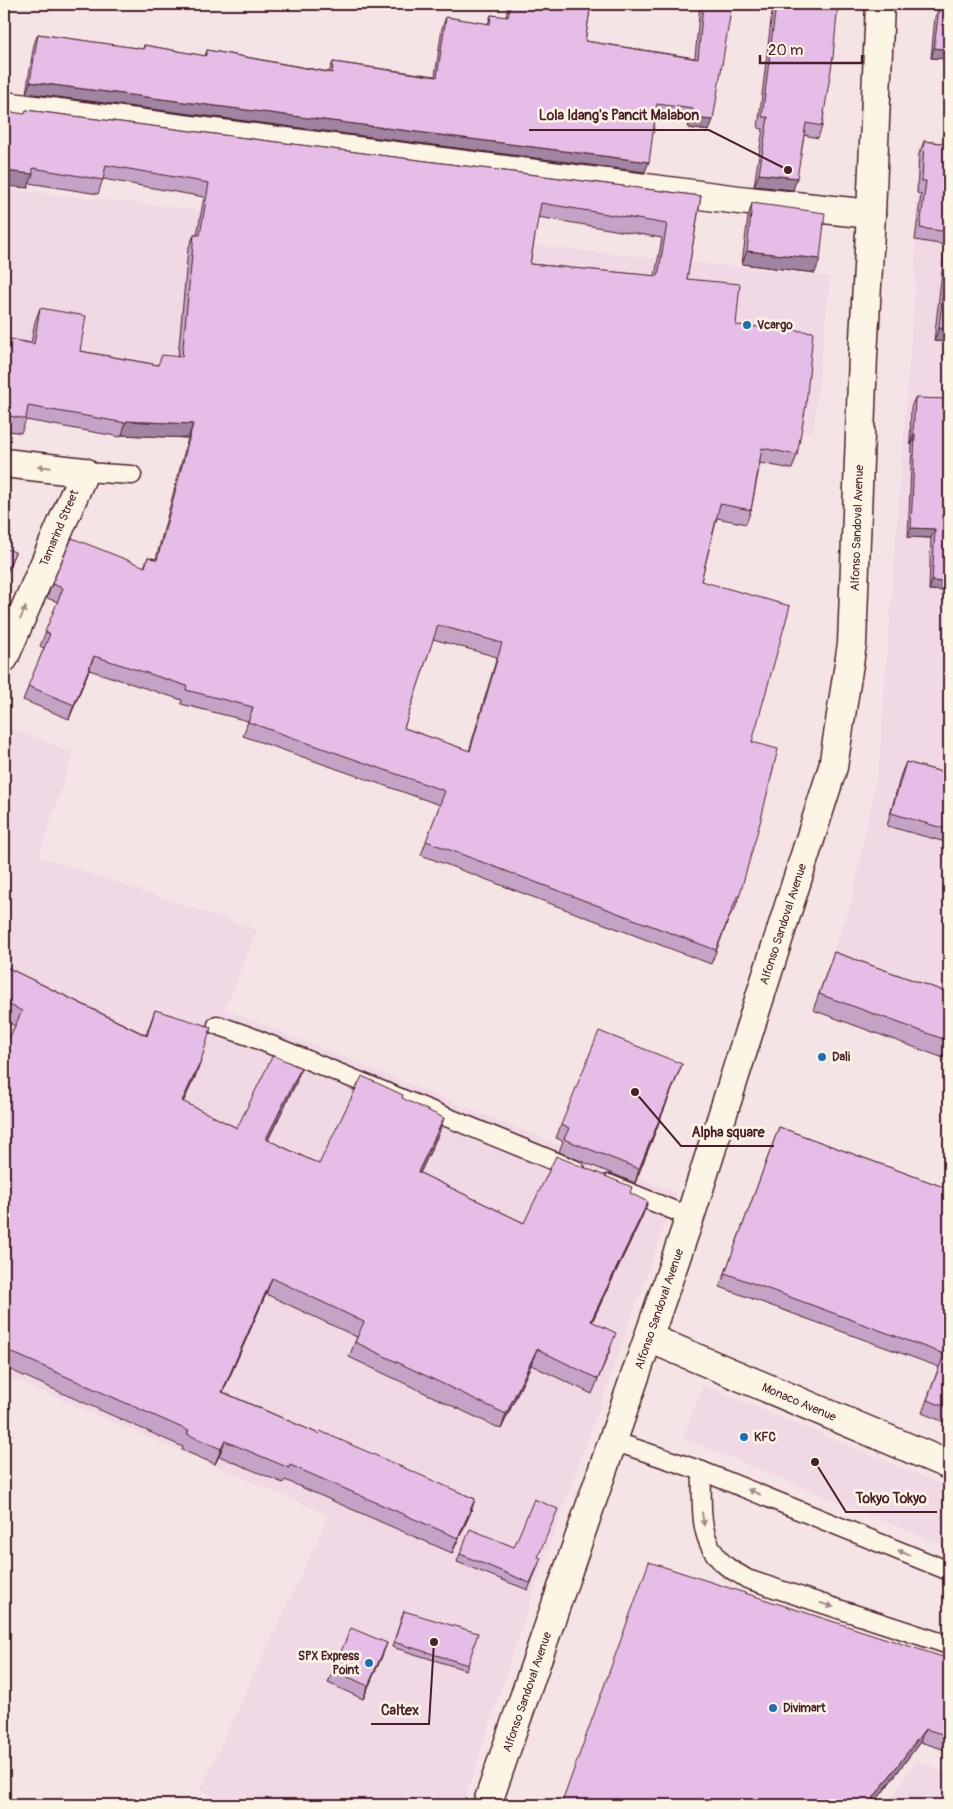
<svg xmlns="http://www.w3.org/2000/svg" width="953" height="1809" font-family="Pangolin,sans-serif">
<rect width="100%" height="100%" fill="#f5e4e5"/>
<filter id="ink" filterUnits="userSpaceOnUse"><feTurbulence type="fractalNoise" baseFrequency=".02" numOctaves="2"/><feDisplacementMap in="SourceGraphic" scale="10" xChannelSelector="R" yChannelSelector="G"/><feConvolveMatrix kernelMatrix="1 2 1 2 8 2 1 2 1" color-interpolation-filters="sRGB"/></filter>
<g filter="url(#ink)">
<g fill="#f0d8e5">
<polygon points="917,147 949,151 949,1005 829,963 852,900 879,764 915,285"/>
<polygon points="4,189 830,277 813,432 4,354"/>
<polygon points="4,725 73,753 39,856 257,930 225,1009 676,1193 531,1598 463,1805 232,1805 200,1790 329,1515 4,1375"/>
<polygon points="703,1385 949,1487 949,1548 683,1438"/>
<polygon points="916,1760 949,1774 949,1805 888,1805"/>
</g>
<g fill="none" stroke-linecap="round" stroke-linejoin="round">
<defs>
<g id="service">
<polyline points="84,472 132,475"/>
<polyline points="217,1025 249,1036 576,1170"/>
<polyline points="609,1184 690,1217"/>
<polyline points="613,1441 702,1471 949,1571"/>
<path d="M702,1471C702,1503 697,1540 724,1564C730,1570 740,1574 747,1579L949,1645"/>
</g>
<g id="minor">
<polyline points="4,106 739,200 871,214"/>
<polyline points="4,463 84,472 4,658"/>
<polyline points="649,1338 949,1465"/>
</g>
<polyline id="secondary" points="487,1805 690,1217 833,767 852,644 863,356 871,214 880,4"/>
</defs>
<use href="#service" stroke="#4a1f2b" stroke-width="21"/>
<use href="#minor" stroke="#4a1f2b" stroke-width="31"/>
<use href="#secondary" stroke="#4a1f2b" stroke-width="31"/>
<use href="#service" stroke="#fcf5e5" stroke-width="18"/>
<use href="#minor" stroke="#fcf5e5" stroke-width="28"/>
<use href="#secondary" stroke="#fcf5e5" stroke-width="28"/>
</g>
<g fill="#c5a3c6" stroke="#4a1f2b" fill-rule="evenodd">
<polygon points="508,4 591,4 585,41 695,58 700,4 732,4 709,131 688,128 689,120 656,115 645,172 26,93 34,44 38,34 143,49 144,45 205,56 207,50 329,72 333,62 435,76 442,28 446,17 488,24 491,15 506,17"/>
<polygon points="773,4 838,4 822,126 818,138 804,135 793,190 754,186 763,129 758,128"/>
<polygon points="939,8 949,9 949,59 931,58 935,17"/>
<path d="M26,110L701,196L687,279L736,325L797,455L792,469L760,463L751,510L746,524L717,518L701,581L752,742L739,897L734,911H732L711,964L421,855L440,805L243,736L248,721L181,704L182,700L89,670L69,719L23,700L44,648L40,646L58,602L47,598L52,584L144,567L148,557L156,559L188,438L122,435L121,437L26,420L21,433L4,430V338L31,343L35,322L40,308L80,351L158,365L178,357L188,249L194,235H197L204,197L103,179L98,194L29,183L28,188L25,114ZM538,217L662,238L655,276L530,264ZM433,639L497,657L469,751L404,728Z"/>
<polygon points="924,141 949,144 949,342 934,341 945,245 915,240 921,194 917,193 919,154"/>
<polygon points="752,203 815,273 742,264 748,217"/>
<polygon points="915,398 949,591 929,590 931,538 908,537 912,444 910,444 911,407"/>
<polygon points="906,762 949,774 949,843 887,826 901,774"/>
<polygon points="834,952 949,993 949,1060 813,1010"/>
<polygon points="4,966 146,1035 155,1010 201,1061 195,1077 183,1102 237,1128 296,1083 268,1140 319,1164 402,1099 439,1133 420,1173 524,1223 630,1193 642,1217 592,1322 611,1348 592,1394 531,1365 501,1429 349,1357 357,1337 266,1294 223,1392 319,1434 475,1499 470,1514 452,1553 285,1480 283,1483 219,1456 215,1464 182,1450 183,1447 4,1367 4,1049 15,1026 4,1020"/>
<polygon points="682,1064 635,1183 559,1152 563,1141 556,1138 561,1125"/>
<polygon points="779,1127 949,1189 949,1424 922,1413 939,1367 720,1287"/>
<polygon points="460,1554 538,1557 538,1566 528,1590 457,1562"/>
<polygon points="404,1611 468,1665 466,1670 392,1647"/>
<polygon points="387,1643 382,1656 363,1699 328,1683 333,1670"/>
<polygon points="949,1659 949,1751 920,1742 873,1805 561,1805"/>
</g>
<g fill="#a084a1" stroke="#4a1f2b">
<polygon points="934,48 949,50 949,59 931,58"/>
<polygon points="30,82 649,162 645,172 26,93"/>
<polygon points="692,118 713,120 709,131 688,128"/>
<polygon points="4,171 33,174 28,188 4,186"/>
<polygon points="759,174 797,178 793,190 754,186"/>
<polygon points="747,251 820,259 815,273 742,264"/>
<polygon points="939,328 949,329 949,342 934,341"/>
<polygon points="126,421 193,424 188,438 122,435"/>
<polygon points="913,434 915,434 912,444 910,444"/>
<polygon points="911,528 935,529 931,538 908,537"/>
<polygon points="15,552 9,567 4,580 4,578"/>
<polygon points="932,581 949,582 949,591 929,590"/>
<polygon points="94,656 89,670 69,719 74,705"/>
<polygon points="201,1061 195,1077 176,1117 182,1101"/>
<polygon points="682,1064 677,1077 635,1183 639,1169"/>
<polygon points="301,1068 296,1083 261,1154 266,1139"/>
<polygon points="444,1118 439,1133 413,1188 418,1172"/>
<polygon points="648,1202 642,1217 585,1336 591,1321"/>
<polygon points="272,1278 266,1294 216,1407 222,1392"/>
<polygon points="537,1349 531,1365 501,1429 506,1414"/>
<polygon points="225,1441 219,1456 215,1464 221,1449"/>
<polygon points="475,1499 470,1514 452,1553 458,1538"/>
<polygon points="387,1643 382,1656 363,1699 368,1686"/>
<polygon points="925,1729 920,1742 873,1805 868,1805"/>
</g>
<g fill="#e5bde6" stroke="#4a1f2b" fill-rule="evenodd">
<polygon points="510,4 591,4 585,41 698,59 703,4 732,4 713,120 692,118 693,109 657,104 649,162 30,82 38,34 144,49 144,45 206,56 207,50 332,73 333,62 437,77 446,17 490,24 491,15 508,17"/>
<polygon points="776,4 838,4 833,57 822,126 806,123 797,178 759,174 768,117 762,117"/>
<polygon points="939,8 949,9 949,50 934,48"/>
<path d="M26,110L701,196L687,279L740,284L736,325L813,332L806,405L797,455L762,448L751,510L720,504L701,581L790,606L752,742L778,749L760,823L739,897H737L716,950L426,841L445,791L248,722L253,707L186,690L187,686L94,656L74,705L28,686L50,634L45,632L63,588L52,584L72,538L145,567L148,557L157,560L193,424L126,421V423L28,406L26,419L4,415V338L34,344L40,308L86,316L80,351L158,365L162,355L182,357L194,235H200L209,183L106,165L103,180L33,168V174L4,171V111L25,114ZM541,203L667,224L658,276L530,264ZM438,625L502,643L470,751L404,728Z"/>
<polygon points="924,141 949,144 949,232 920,228 926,181 922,181"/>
<polygon points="752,203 825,213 820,259 747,251"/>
<polygon points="949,235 949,329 939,328"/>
<polygon points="915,398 949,399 949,582 932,581 935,529 911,528 915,434 913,434"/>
<polygon points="4,548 15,552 4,578"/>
<polygon points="906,762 949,774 949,830 891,813"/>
<polygon points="834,952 949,993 949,1041 819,994"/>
<polygon points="4,966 147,1036 155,1010 211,1027 201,1061 182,1101 237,1128 273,1055 301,1068 266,1139 319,1164 362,1076 403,1095 402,1098 444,1118 418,1172 524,1223 556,1156 632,1187 630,1193 648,1202 591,1321 616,1333 598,1379 537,1349 506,1414 355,1342 364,1322 272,1278 222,1392 319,1434 320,1431 475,1499 458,1538 290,1465 289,1468 225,1441 221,1449 187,1434 189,1431 4,1349 4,1049 22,1011 4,1002"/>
<polygon points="599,1031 682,1064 639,1169 564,1139 569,1128 561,1125"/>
<polygon points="779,1127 949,1189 949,1408 927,1400 944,1354 725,1273"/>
<polygon points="534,1499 558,1509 538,1557 541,1558 530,1583 460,1554 470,1529 514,1547"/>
<polygon points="649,1562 949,1659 949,1736 925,1729 868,1805 561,1805"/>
<polygon points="404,1611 478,1633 468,1665 394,1642"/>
<polygon points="351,1628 387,1643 368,1686 333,1670"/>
</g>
<defs><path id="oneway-solid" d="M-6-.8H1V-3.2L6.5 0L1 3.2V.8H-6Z" transform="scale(1.25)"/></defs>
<g fill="#a38a88">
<use href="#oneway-solid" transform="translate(44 467) rotate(-174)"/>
<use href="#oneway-solid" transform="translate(23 613) rotate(-67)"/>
<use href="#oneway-solid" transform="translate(754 1492) rotate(-158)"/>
<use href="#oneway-solid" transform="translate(703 1519) rotate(81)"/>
<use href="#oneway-solid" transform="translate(904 1553) rotate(-158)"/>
<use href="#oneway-solid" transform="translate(827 1605) rotate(18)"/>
</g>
</g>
<g fill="#1f6fb2" stroke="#fcf5e5" stroke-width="2">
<circle cx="747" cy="325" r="5"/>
<circle cx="822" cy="1057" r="5"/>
<circle cx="744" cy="1437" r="5"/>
<circle cx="369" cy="1663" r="5"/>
<circle cx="773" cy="1708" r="5"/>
</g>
<g text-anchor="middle" stroke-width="5" stroke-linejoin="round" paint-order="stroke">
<g font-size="12" font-weight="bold" fill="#4a1f2b" stroke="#fcf5e5" text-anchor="start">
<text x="757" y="329">Vcargo</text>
<text x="832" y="1061">Dali</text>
<text x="754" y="1441">KFC</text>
<text x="359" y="1660" text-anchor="end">SPX Express<tspan x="359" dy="14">Point</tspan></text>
<text x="783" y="1712">Divimart</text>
</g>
<g font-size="12" fill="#4a1f2b" stroke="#fcf5e5">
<text transform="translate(59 528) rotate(-67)" y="4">Tamarind Street</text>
<text transform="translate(857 528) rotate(-88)" y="4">Alfonso Sandoval Avenue</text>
<text transform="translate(783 924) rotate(-72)" y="4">Alfonso Sandoval Avenue</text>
<text transform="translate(659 1309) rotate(-71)" y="4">Alfonso Sandoval Avenue</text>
<text transform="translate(799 1402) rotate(23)" y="4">Monaco Avenue</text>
<text transform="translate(527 1692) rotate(-71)" y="4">Alfonso Sandoval Avenue</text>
</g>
</g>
<path fill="none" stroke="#4a1f2b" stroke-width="2" d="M788 170L709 130H529M635 1092L681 1146H774M815 1462L846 1512H937M434 1642L429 1724H371"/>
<g fill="#4a1f2b" stroke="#fcf5e5" stroke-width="2">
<circle cx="788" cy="170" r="5"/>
<circle cx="635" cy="1092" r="5"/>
<circle cx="815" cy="1462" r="5"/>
<circle cx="434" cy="1642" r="5"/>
</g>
<g font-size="14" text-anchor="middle" font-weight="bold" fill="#4a1f2b" stroke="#fcf5e5" stroke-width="5" stroke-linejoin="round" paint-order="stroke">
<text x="619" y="120">Lola Idang's Pancit Malabon</text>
<text x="728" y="1137">Alpha square</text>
<text x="891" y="1503">Tokyo Tokyo</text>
<text x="400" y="1715">Caltex</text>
</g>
<rect width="953" height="1809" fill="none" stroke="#fcf5e5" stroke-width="20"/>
<rect x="10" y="10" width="933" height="1789" fill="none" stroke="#4a1f2b" stroke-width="2" filter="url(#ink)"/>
<path d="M760 55v8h102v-8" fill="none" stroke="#4a1f2b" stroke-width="2.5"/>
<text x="768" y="55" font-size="15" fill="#4a1f2b" stroke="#fcf5e5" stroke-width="4" paint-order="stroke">20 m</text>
</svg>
